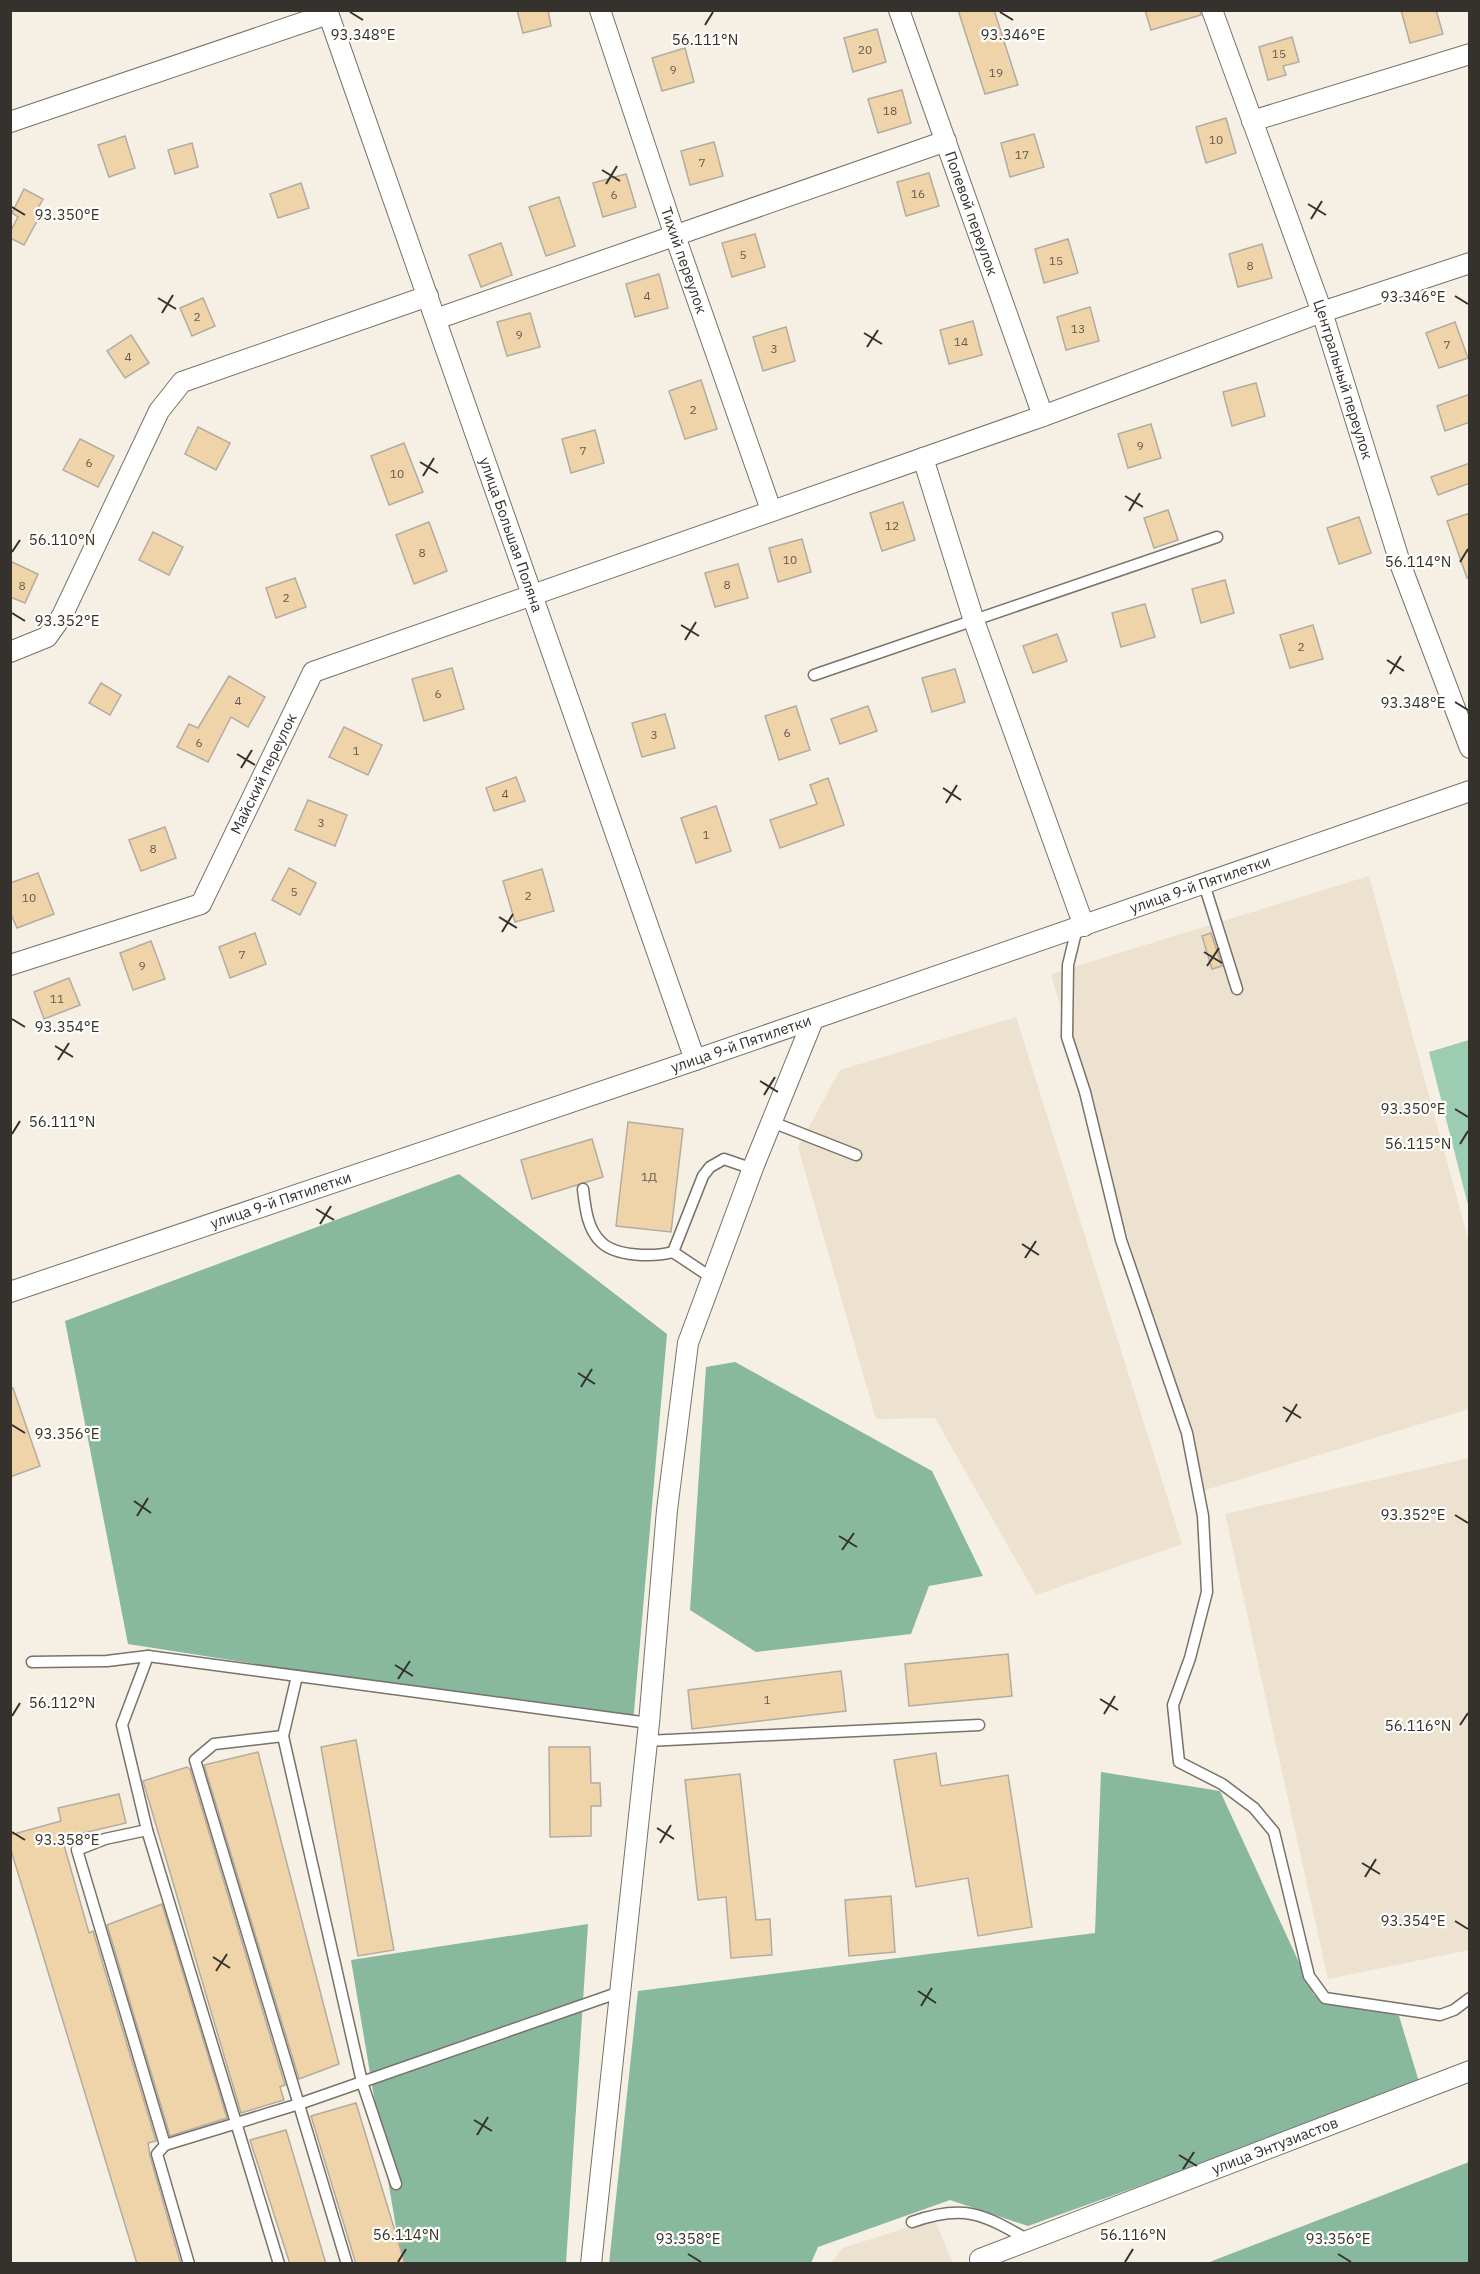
<svg xmlns="http://www.w3.org/2000/svg" width="1480" height="2274" font-family="'IBM Plex Sans',sans-serif">
<rect width="100%" height="100%" fill="#f6efe3"/>
<g fill="#ede1d0">
<polygon points="1369,876 1469,1242 1469,1409 1202,1491 1051,974"/>
<polygon points="1016,1017 1182,1544 1036,1595 935,1418 876,1419 798,1147 840,1070"/>
<polygon points="1469,1458 1469,1950 1328,1979 1225,1514"/>
<polygon points="934,2219 953,2263 830,2264 843,2248"/>
</g>
<polygon fill="#9cccb1" points="1469,1040 1470,1040 1469,1209 1429,1052"/>
<g fill="#88b89d">
<polygon points="459,1174 667,1334 633,1723 128,1644 65,1321"/>
<polygon points="735,1362 932,1471 983,1576 929,1586 911,1634 756,1652 690,1610 706,1367"/>
<polygon points="1101,1772 1220,1791 1314,1995 1399,2016 1420,2085 1028,2226 950,2200 818,2247 811,2263 609,2264 638,1991 1095,1933"/>
<polygon points="588,1924 566,2263 402,2263 351,1960"/>
<polygon points="1469,2162 1469,2263 1207,2263"/>
</g>
<g fill="#efd3a9" stroke="#b3aca1" stroke-width="1.5">
<polygon points="517,10 548,10 551,26 523,33"/>
<polygon points="958,10 994,10 1018,85 985,94"/>
<polygon points="1145,10 1200,10 1201,15 1151,30"/>
<polygon points="1401,10 1436,10 1443,34 1410,43"/>
<polygon points="877,29 886,62 853,72 844,38"/>
<polygon points="1292,37 1299,62 1283,66 1286,75 1268,80 1259,47"/>
<polygon points="685,48 694,82 662,91 652,58"/>
<polygon points="902,90 911,123 878,133 868,99"/>
<polygon points="1226,118 1236,153 1206,163 1196,127"/>
<polygon points="1034,134 1044,167 1010,177 1001,143"/>
<polygon points="125,136 135,168 109,177 98,145"/>
<polygon points="714,142 723,176 690,185 681,151"/>
<polygon points="192,143 198,167 175,174 168,150"/>
<polygon points="929,173 939,206 906,216 897,182"/>
<polygon points="626,174 636,207 603,217 593,183"/>
<polygon points="301,183 309,208 278,218 270,194"/>
<polygon points="24,189 43,199 37,210 42,212 24,245 10,238 10,232 18,217 12,213"/>
<polygon points="559,197 575,246 546,256 529,207"/>
<polygon points="755,234 765,267 732,277 722,243"/>
<polygon points="1068,239 1078,273 1044,283 1035,249"/>
<polygon points="501,243 512,275 481,287 469,255"/>
<polygon points="1262,244 1272,278 1238,287 1229,254"/>
<polygon points="659,274 668,308 635,317 626,284"/>
<polygon points="203,298 215,326 192,336 180,308"/>
<polygon points="1090,307 1099,341 1066,350 1057,317"/>
<polygon points="530,313 540,347 507,356 497,322"/>
<polygon points="973,321 982,355 949,364 940,330"/>
<polygon points="1455,322 1468,358 1439,368 1426,333"/>
<polygon points="786,327 795,361 763,371 753,337"/>
<polygon points="131,335 149,363 125,378 107,351"/>
<polygon points="701,380 717,429 685,439 669,391"/>
<polygon points="1256,383 1265,416 1232,426 1223,392"/>
<polygon points="1470,394 1470,422 1445,431 1437,406"/>
<polygon points="1151,424 1161,458 1128,468 1118,434"/>
<polygon points="198,427 230,443 216,470 185,454"/>
<polygon points="595,430 604,463 571,473 562,439"/>
<polygon points="80,439 114,456 98,487 63,470"/>
<polygon points="404,443 423,492 389,505 371,456"/>
<polygon points="1470,463 1470,483 1438,495 1431,477"/>
<polygon points="903,502 915,540 882,551 870,513"/>
<polygon points="1168,510 1178,540 1154,548 1144,518"/>
<polygon points="1470,513 1470,577 1467,578 1447,521"/>
<polygon points="1359,517 1371,553 1339,564 1327,528"/>
<polygon points="429,522 447,571 414,584 396,535"/>
<polygon points="153,532 183,547 169,575 139,560"/>
<polygon points="802,539 811,572 778,582 769,548"/>
<polygon points="10,561 38,574 25,603 10,597"/>
<polygon points="738,564 748,598 715,607 705,573"/>
<polygon points="295,578 306,607 276,618 266,588"/>
<polygon points="1225,580 1234,613 1201,623 1192,589"/>
<polygon points="1145,604 1155,637 1121,647 1112,613"/>
<polygon points="1313,625 1323,659 1290,668 1280,635"/>
<polygon points="1057,634 1067,661 1033,673 1023,646"/>
<polygon points="452,668 464,709 424,721 412,679"/>
<polygon points="955,669 965,702 932,712 922,678"/>
<polygon points="229,676 265,697 248,727 231,717 208,762 177,747 189,724 198,728"/>
<polygon points="101,683 121,695 110,715 89,703"/>
<polygon points="796,706 810,750 779,760 765,716"/>
<polygon points="868,706 877,731 840,744 831,719"/>
<polygon points="665,714 675,748 642,757 632,723"/>
<polygon points="344,727 382,745 368,775 329,757"/>
<polygon points="516,777 525,801 494,811 486,788"/>
<polygon points="828,778 844,825 780,848 770,820 817,804 810,785"/>
<polygon points="308,800 347,815 335,846 295,830"/>
<polygon points="716,806 731,851 696,863 681,818"/>
<polygon points="165,827 176,858 141,871 129,840"/>
<polygon points="289,868 316,883 300,915 272,900"/>
<polygon points="542,869 554,911 515,922 503,881"/>
<polygon points="38,873 54,914 17,928 10,912 10,883"/>
<polygon points="255,933 266,964 230,978 219,947"/>
<polygon points="1211,933 1222,966 1212,969 1202,936"/>
<polygon points="151,941 165,979 133,990 120,953"/>
<polygon points="69,978 80,1005 44,1019 34,992"/>
<polygon points="628,1122 683,1129 671,1232 616,1226"/>
<polygon points="592,1139 603,1177 532,1199 521,1160"/>
<polygon points="13,1388 40,1466 10,1477 10,1389"/>
<polygon points="1008,1654 1012,1696 909,1706 905,1664"/>
<polygon points="841,1671 846,1711 692,1729 688,1690"/>
<polygon points="356,1740 394,1950 358,1956 321,1747"/>
<polygon points="549,1747 590,1747 591,1783 600,1783 601,1806 591,1806 591,1836 550,1837"/>
<polygon points="258,1752 339,2064 299,2079 204,1765"/>
<polygon points="936,1753 941,1786 1008,1775 1032,1927 978,1936 968,1878 916,1887 894,1760"/>
<polygon points="187,1767 190,1769 285,2085 280,2087 284,2100 241,2113 143,1781"/>
<polygon points="740,1774 756,1920 770,1919 772,1955 731,1958 726,1897 698,1900 685,1780"/>
<polygon points="119,1794 126,1823 62,1838 89,1933 93,1931 156,2141 148,2143 150,2156 181,2264 137,2264 10,1847 10,1835 61,1821 58,1808"/>
<polygon points="891,1896 895,1952 849,1956 845,1900"/>
<polygon points="162,1904 227,2118 170,2136 107,1925"/>
<polygon points="356,2103 405,2264 356,2264 311,2116"/>
<polygon points="286,2130 326,2264 290,2264 250,2140"/>
</g>
<g fill="none" stroke-linecap="round" stroke-linejoin="round">
<defs>
<g id="lane">
<polyline points="814,675 1217,537"/>
<polyline points="1204,884 1237,989"/>
<polyline points="1077,928 1068,965 1067,1037 1085,1092 1121,1240 1187,1433 1203,1516 1207,1592 1190,1658 1173,1705 1179,1762 1222,1784 1254,1808 1274,1832 1309,1976 1325,1998 1440,2015 1454,2010 1470,1998"/>
<polyline points="772,1122 856,1155"/>
<path d="M583,1189C585,1206 587,1229 601,1242C616,1257 654,1257 673,1252L712,1278"/>
<polyline points="673,1252 703,1176 710,1167 724,1159 753,1169"/>
<polyline points="148,1656 122,1725 147,1830 279,2264"/>
<polyline points="32,1662 107,1661 148,1656 649,1723"/>
<polyline points="297,1676 283,1736 362,2082 396,2184"/>
<polyline points="283,1736 214,1744 195,1760 347,2264"/>
<polyline points="647,1741 979,1725"/>
<polyline points="147,1830 105,1839 77,1850 165,2145"/>
<path d="M912,2222C963,2204 982,2213 1028,2240"/>
<polyline points="189,2264 157,2154 165,2145 299,2104 620,1992"/>
</g>
<g id="street">
<path id="s1" d="M327,10L695,1060"/>
<path id="s2" d="M600,10L675,236L771,510"/>
<path id="s3" d="M899,10L1043,416"/>
<path id="s4" d="M1212,10L1322,312L1401,566L1470,748"/>
<polyline points="1252,121 1470,54"/>
<polyline points="10,122 328,14"/>
<polyline points="436,319 946,141"/>
<polyline points="923,458 974,621 1084,926"/>
<polyline points="10,652 47,637 62,616 159,411 182,382 428,296"/>
<path id="s5" d="M10,965L201,904L313,672L1043,416L1322,312L1470,263"/>
<path id="s6" d="M10,1292L695,1060L1470,791"/>
<path id="s7" d="M980,2259L1470,2071"/>
<polyline points="591,2264 649,1723 667,1510 688,1343 754,1165 813,1020"/>
</g>
</defs>
<use href="#lane" stroke="#787268" stroke-width="13"/>
<use href="#street" stroke="#787268" stroke-width="22"/>
<use href="#lane" stroke="#fff" stroke-width="10"/>
<use href="#street" stroke="#fff" stroke-width="20"/>
</g>
<path fill="none" stroke="#35322e" stroke-width="2" d="M350,12L363,20M1000,12L1013,20M705,25L713,12M602,170L620,181M606,184L617,166M1308,204L1326,215M12,207L25,215M1311,219L1322,201M1455,296L1468,304M158,298L176,309M162,313L173,295M864,333L882,344M867,347L878,330M420,462L438,473M423,476L434,458M1125,496L1143,507M1129,511L1140,493M12,552L20,540M1460,562L1468,549M12,613L25,621M681,625L699,636M685,640L696,622M1387,660L1404,671M1390,674L1401,656M1455,702L1468,710M237,754L255,765M241,768L252,750M943,788L961,800M946,803L957,785M499,917L517,928M502,932L513,914M1204,952L1222,963M1207,966L1219,948M12,1019L25,1027M55,1046L73,1057M58,1060L69,1043M760,1081L778,1092M764,1095L775,1077M1455,1109L1468,1117M12,1134L20,1121M1460,1144L1468,1131M316,1209L334,1220M320,1224L331,1206M1022,1244L1039,1255M1025,1258L1036,1241M578,1373L595,1384M581,1387L592,1369M1283,1407L1301,1418M1286,1422L1297,1404M12,1425L25,1433M134,1501L151,1513M1455,1515L1468,1523M137,1516L148,1498M839,1536L857,1547M842,1550L854,1533M395,1665L413,1676M398,1679L410,1661M1100,1699L1118,1710M1104,1714L1115,1696M12,1716L20,1703M1460,1725L1468,1713M657,1828L674,1839M12,1832L25,1840M660,1843L671,1825M1362,1863L1380,1874M1365,1877L1376,1859M1455,1921L1468,1929M213,1957L230,1968M216,1971L227,1954M918,1991L936,2003M921,2006L932,1988M474,2120L492,2131M477,2135L488,2117M1179,2155L1197,2166M1183,2169L1194,2152M688,2254L701,2262M1338,2254L1351,2262M398,2262L406,2249M1125,2262L1133,2249"/>
<g text-anchor="middle" stroke-width="4.5" stroke-linejoin="round" paint-order="stroke">
<g font-size="12" fill="#645a4d">
<text x="865" y="54">20</text>
<text x="1279" y="58">15</text>
<text x="673" y="74">9</text>
<text x="996" y="77">19</text>
<text x="890" y="115">18</text>
<text x="1216" y="144">10</text>
<text x="1022" y="159">17</text>
<text x="702" y="167">7</text>
<text x="918" y="198">16</text>
<text x="614" y="199">6</text>
<text x="743" y="259">5</text>
<text x="1056" y="265">15</text>
<text x="1250" y="270">8</text>
<text x="647" y="300">4</text>
<text x="197" y="321">2</text>
<text x="1078" y="333">13</text>
<text x="519" y="339">9</text>
<text x="961" y="346">14</text>
<text x="1447" y="349">7</text>
<text x="774" y="353">3</text>
<text x="128" y="361">4</text>
<text x="693" y="414">2</text>
<text x="1140" y="450">9</text>
<text x="583" y="455">7</text>
<text x="89" y="467">6</text>
<text x="397" y="478">10</text>
<text x="892" y="530">12</text>
<text x="422" y="557">8</text>
<text x="790" y="564">10</text>
<text x="727" y="589">8</text>
<text x="22" y="590">8</text>
<text x="286" y="602">2</text>
<text x="1301" y="651">2</text>
<text x="438" y="698">6</text>
<text x="238" y="705">4</text>
<text x="787" y="737">6</text>
<text x="654" y="739">3</text>
<text x="199" y="747">6</text>
<text x="356" y="755">1</text>
<text x="505" y="798">4</text>
<text x="321" y="827">3</text>
<text x="706" y="839">1</text>
<text x="153" y="853">8</text>
<text x="294" y="896">5</text>
<text x="528" y="900">2</text>
<text x="29" y="902">10</text>
<text x="242" y="959">7</text>
<text x="142" y="970">9</text>
<text x="57" y="1003">11</text>
<text x="649" y="1181">1Д</text>
<text x="767" y="1704">1</text>
</g>
<g font-size="15" fill="#35322e" stroke="#fefdfa">
<text dy="5" stroke="none"><textPath href="#s3" startOffset="216">Полевой переулок</textPath></text>
<text dy="5" stroke="none"><textPath href="#s2" startOffset="264">Тихий переулок</textPath></text>
<text dy="5" stroke="none"><textPath href="#s4" startOffset="392">Центральный переулок</textPath></text>
<text dy="5" stroke="none"><textPath href="#s1" startOffset="556">улица Большая Поляна</textPath></text>
<text dy="5" stroke="none"><textPath href="#s5" startOffset="345">Майский переулок</textPath></text>
<text dy="5" stroke="none"><textPath href="#s6" startOffset="1258">улица 9-й Пятилетки</textPath></text>
<text dy="5" stroke="none"><textPath href="#s6" startOffset="772">улица 9-й Пятилетки</textPath></text>
<text dy="5" stroke="none"><textPath href="#s6" startOffset="286">улица 9-й Пятилетки</textPath></text>
<text dy="5" stroke="none"><textPath href="#s7" startOffset="316">улица Энтузиастов</textPath></text>
</g>
</g>
<g font-size="15" text-anchor="middle" fill="#35322e" stroke="#fefdfa" stroke-width="4.5" stroke-linejoin="round" paint-order="stroke">
<text x="1013" y="40">93.346°E</text>
<text x="363" y="40">93.348°E</text>
<text x="705" y="45">56.111°N</text>
<text x="67" y="220">93.350°E</text>
<text x="1413" y="302">93.346°E</text>
<text x="62" y="545">56.110°N</text>
<text x="1418" y="567">56.114°N</text>
<text x="67" y="626">93.352°E</text>
<text x="1413" y="708">93.348°E</text>
<text x="67" y="1032">93.354°E</text>
<text x="1413" y="1114">93.350°E</text>
<text x="62" y="1127">56.111°N</text>
<text x="1418" y="1149">56.115°N</text>
<text x="67" y="1439">93.356°E</text>
<text x="1413" y="1520">93.352°E</text>
<text x="62" y="1708">56.112°N</text>
<text x="1418" y="1731">56.116°N</text>
<text x="67" y="1845">93.358°E</text>
<text x="1413" y="1926">93.354°E</text>
<text x="406" y="2240">56.114°N</text>
<text x="1133" y="2240">56.116°N</text>
<text x="688" y="2244">93.358°E</text>
<text x="1338" y="2244">93.356°E</text>
</g>
<rect width="1480" height="2274" fill="none" stroke="#35322e" stroke-width="24"/>
</svg>
